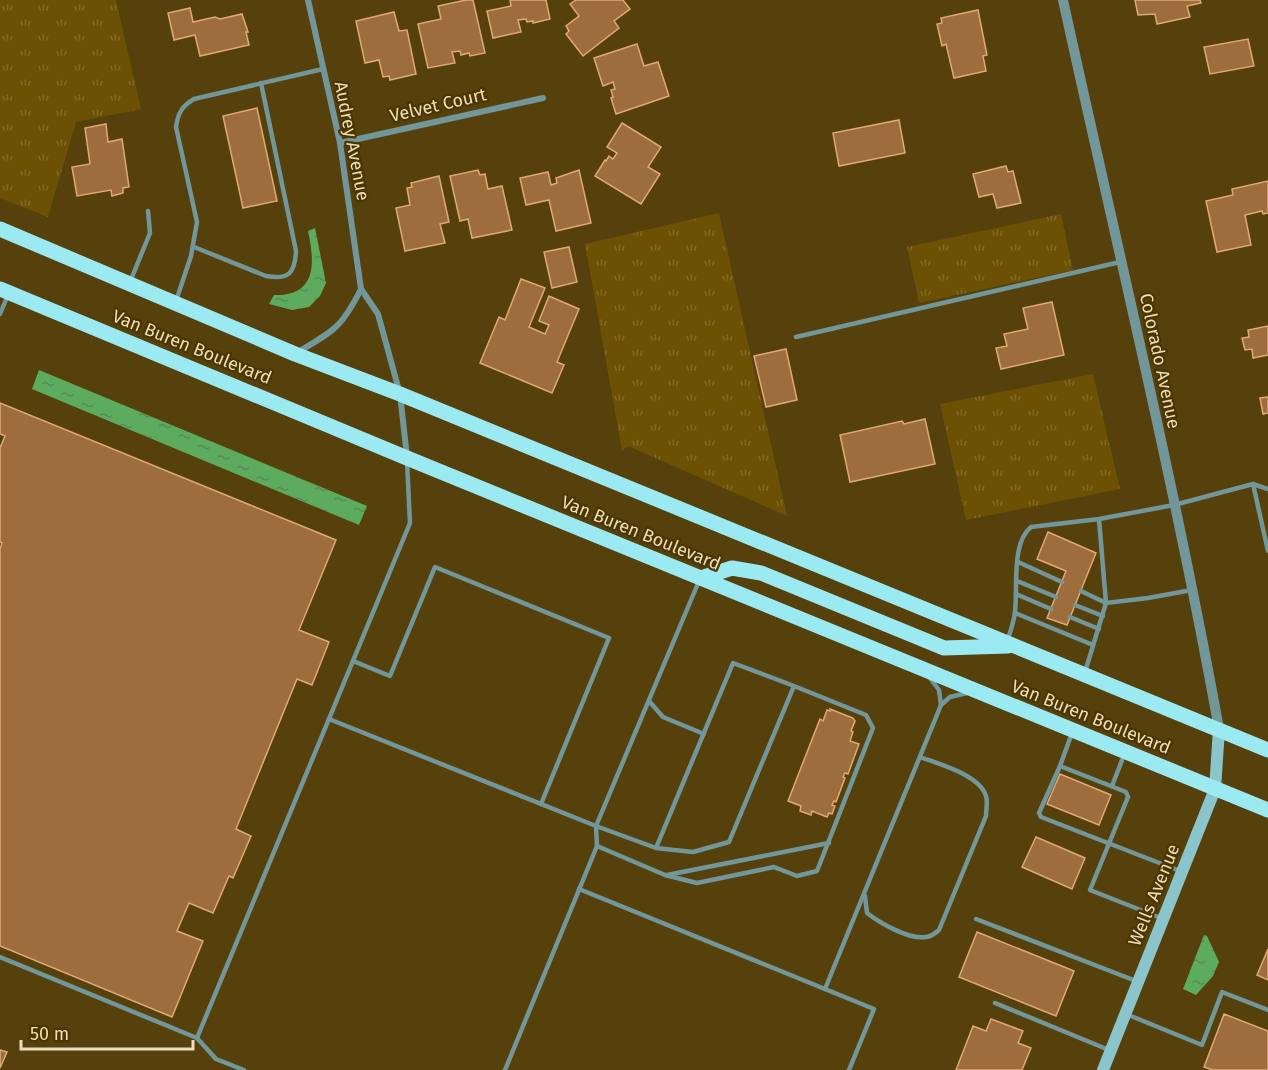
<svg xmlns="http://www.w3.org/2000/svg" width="1268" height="1070" font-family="'Fira Sans',sans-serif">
<defs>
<pattern id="grass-tufts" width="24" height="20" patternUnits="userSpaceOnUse" patternTransform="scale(1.5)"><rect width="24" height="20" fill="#6c5004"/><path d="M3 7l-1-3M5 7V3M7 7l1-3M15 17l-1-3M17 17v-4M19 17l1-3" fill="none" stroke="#816927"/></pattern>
<pattern id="water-ripples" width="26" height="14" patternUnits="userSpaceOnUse" patternTransform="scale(1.5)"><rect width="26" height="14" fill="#5dab5f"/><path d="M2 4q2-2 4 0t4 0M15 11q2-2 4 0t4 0" fill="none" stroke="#568c54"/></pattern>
</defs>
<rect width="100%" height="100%" fill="#56400b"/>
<g fill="url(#grass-tufts)">
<polygon points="0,0 116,0 141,109 76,122 48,217 0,198"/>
<polygon points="719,213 787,516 628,446 622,451 585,244"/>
<polygon points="1061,214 1073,270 919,303 907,247"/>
<polygon points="1093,374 1120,489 966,520 940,404"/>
</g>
<g fill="url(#water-ripples)">
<path d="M315,228L326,283L320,296L309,307L292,310L269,304L274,295C317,296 315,263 308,231Z"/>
<polygon points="39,370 367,506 359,525 32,389"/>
<polygon points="1204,935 1207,936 1219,962 1213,976 1196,995 1183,989"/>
</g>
<g fill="#9e6d3c" stroke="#dea977" stroke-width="1.5">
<polygon points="466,0 473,0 485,53 470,56 469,53 461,55 460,51 452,52 455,63 428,68 418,24 441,19 438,6"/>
<polygon points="510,0 546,0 550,19 533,23 533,21 527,22 526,19 518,20 521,32 493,38 487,11 511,6"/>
<polygon points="576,0 623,0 630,9 614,21 619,28 583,56 566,34 569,31 566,26 579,16 570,4"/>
<polygon points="1135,0 1200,0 1201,3 1187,6 1190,17 1157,24 1155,14 1138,15"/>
<polygon points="190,8 193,22 215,17 220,19 242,14 248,32 246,32 249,45 200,56 195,35 174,40 168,13"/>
<polygon points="978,10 987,55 983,56 986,71 954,78 946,44 942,46 937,24 942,23 941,18"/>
<polygon points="394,12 399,31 407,30 416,74 390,80 389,76 383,77 379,60 365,63 356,21"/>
<polygon points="1248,39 1254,66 1210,74 1204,47"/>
<polygon points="637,44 644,66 658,62 669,96 616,114 611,98 613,97 611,90 615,89 613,82 603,86 594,58"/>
<polygon points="257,108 277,201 243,208 223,116"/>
<polygon points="899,120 905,153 839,166 833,133"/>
<polygon points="622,123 661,147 648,167 660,174 641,204 595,176 605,160 606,161 609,156 613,159 617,153 607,147"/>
<polygon points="106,124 108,142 122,139 129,187 123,188 123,193 112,196 111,190 77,196 72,167 90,164 85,128"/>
<polygon points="1006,166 1008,172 1013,171 1021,203 997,208 993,194 979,197 973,174"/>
<polygon points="478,170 480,175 485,174 488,189 502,186 512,230 472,238 468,219 460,221 450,176"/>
<polygon points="579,170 591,223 556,231 549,200 526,205 520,178 548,172 551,185 557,183 556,178"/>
<polygon points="439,176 449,222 440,224 445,243 405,251 396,208 410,205 407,188 412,187 411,183"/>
<polygon points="1268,181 1268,213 1263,214 1262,211 1245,215 1251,245 1217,252 1206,201 1233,195 1232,189"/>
<polygon points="569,247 577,282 552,288 544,252"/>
<polygon points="521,279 545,288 529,327 545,334 549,325 539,321 549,296 579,309 557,362 564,365 552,393 480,363 499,317 505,320"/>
<polygon points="1052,302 1064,355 1001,369 996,348 1007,346 1004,334 1028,329 1023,308"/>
<polygon points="1268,326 1268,355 1253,358 1252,349 1245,350 1242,338 1249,337 1248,330"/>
<polygon points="786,349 797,400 766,407 754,356"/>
<polygon points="1268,397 1268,413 1263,414 1260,398"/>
<polygon points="0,403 336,540 299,630 329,642 312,685 297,679 236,829 251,836 233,878 229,876 213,913 189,903 177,931 203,941 172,1017 0,946 0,549 2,543 0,542 0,448 5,436 0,434"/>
<polygon points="925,419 935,464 850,482 840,435 902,421 904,424"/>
<polygon points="1048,532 1096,553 1067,625 1047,618 1066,571 1037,559"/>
<polygon points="830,709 853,718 855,721 851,731 853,732 850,741 859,744 848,774 845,773 843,777 845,778 836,802 834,801 832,805 835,806 832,814 829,813 827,817 812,811 811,815 800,811 801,806 788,801 820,719 823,721 827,710 830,711"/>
<polygon points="1060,774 1111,795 1099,825 1047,804"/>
<polygon points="1036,837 1085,858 1072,889 1022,867"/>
<polygon points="977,932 1074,971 1056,1016 959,977"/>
<polygon points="1268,949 1268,980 1257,975"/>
<polygon points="1224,1014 1268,1031 1268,1070 1213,1070 1204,1067"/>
<polygon points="991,1019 1023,1031 1018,1043 1031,1048 1022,1070 956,1070 973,1026 986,1031"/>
<polygon points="0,1050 7,1052 0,1068"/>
</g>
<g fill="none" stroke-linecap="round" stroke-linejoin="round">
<g stroke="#72979b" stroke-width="4.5">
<path d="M194,247L266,276C288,280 295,274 296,251L261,83"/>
<polyline points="130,282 150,233 148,211"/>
<path d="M176,301L191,256L197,222L176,127C178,113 182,106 194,99L323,69"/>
<polyline points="0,314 8,295"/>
<polyline points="796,337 1120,262"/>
<polyline points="1268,489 1253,484 1268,551"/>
<polyline points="1018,562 1062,582"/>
<polyline points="1017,581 1056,597"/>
<polyline points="1081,591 1106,603 1148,598 1192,590"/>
<polyline points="1016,594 1051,609"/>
<polyline points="1075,605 1103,616"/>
<polyline points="1015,613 1093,645"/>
<polyline points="1070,617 1099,629"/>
<path d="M1008,639C1011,630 1014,621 1015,612C1018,587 1011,543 1031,527L1099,519L1174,505L1253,484"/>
<polyline points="353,661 390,676 435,567 609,638 541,804"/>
<polyline points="1085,672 1106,603 1099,519"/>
<polyline points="930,678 939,690 941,705"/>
<polyline points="649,701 663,717 704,734"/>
<polyline points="329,719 596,826 656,848 693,852 729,842 794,686 733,663 656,848"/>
<polyline points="1072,733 1060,766 1126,792 1128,797 1090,890 1161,918"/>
<polyline points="1060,766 1039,813 1041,817 1180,871"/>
<polyline points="1112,786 1124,755"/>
<polyline points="597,846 665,875 697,883 774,867 797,876 817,871 873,728 866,715 794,686"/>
<polyline points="667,875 829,843"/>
<polyline points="579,889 874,1009 849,1070"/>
<path d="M865,896L867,913C880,923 909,940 926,937C931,937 935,933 939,930L986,816C986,810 988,802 986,796C980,775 939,764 920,757"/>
<polyline points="976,919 1136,981"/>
<polyline points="0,957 197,1038 216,1059 244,1070"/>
<polyline points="825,989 941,705 950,697 967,693"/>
<polyline points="995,1003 1109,1050"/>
<polyline points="1126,1014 1202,1045 1222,992 1268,1010"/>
<polyline points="197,1038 410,523 407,461"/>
<polyline points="505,1070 597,846 596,826 699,581"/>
</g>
<g stroke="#72979b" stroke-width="6">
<polyline points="308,0 340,143 361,289 378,314 400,394 407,457"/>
<polyline points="340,143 543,98"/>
<path d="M298,352C334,331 342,327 361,289"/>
</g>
<path stroke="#72979b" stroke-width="10" d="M1063,0C1116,243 1175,485 1219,729"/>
<polyline stroke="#8ac5cb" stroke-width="12" points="1103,1070 1215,789 1219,729"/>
<g stroke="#9be9f1" stroke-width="15">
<polyline points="0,229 295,354 400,394 1268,750"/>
<polyline points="0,289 407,458 1268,810"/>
<polyline points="701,578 732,568 761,573 944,648 1008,646"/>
</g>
</g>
<g text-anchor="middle" stroke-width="4.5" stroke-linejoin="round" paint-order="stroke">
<g font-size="18" fill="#edddbd" stroke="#4b3600">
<text transform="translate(438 105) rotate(-13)" y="6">Velvet Court</text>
<text transform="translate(352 141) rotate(79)" y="6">Audrey Avenue</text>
<text transform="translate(192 347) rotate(22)" y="6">Van Buren Boulevard</text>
<text transform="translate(1160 361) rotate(78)" y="6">Colorado Avenue</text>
<text transform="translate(641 533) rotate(22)" y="6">Van Buren Boulevard</text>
<text transform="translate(1091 717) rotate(22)" y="6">Van Buren Boulevard</text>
<text transform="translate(1154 895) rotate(-68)" y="6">Wells Avenue</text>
</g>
</g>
<path d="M21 1040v9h172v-9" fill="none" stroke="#edddbd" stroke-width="3"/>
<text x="30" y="1040" font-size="18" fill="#edddbd" stroke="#4b3600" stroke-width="4.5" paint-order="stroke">50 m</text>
</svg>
